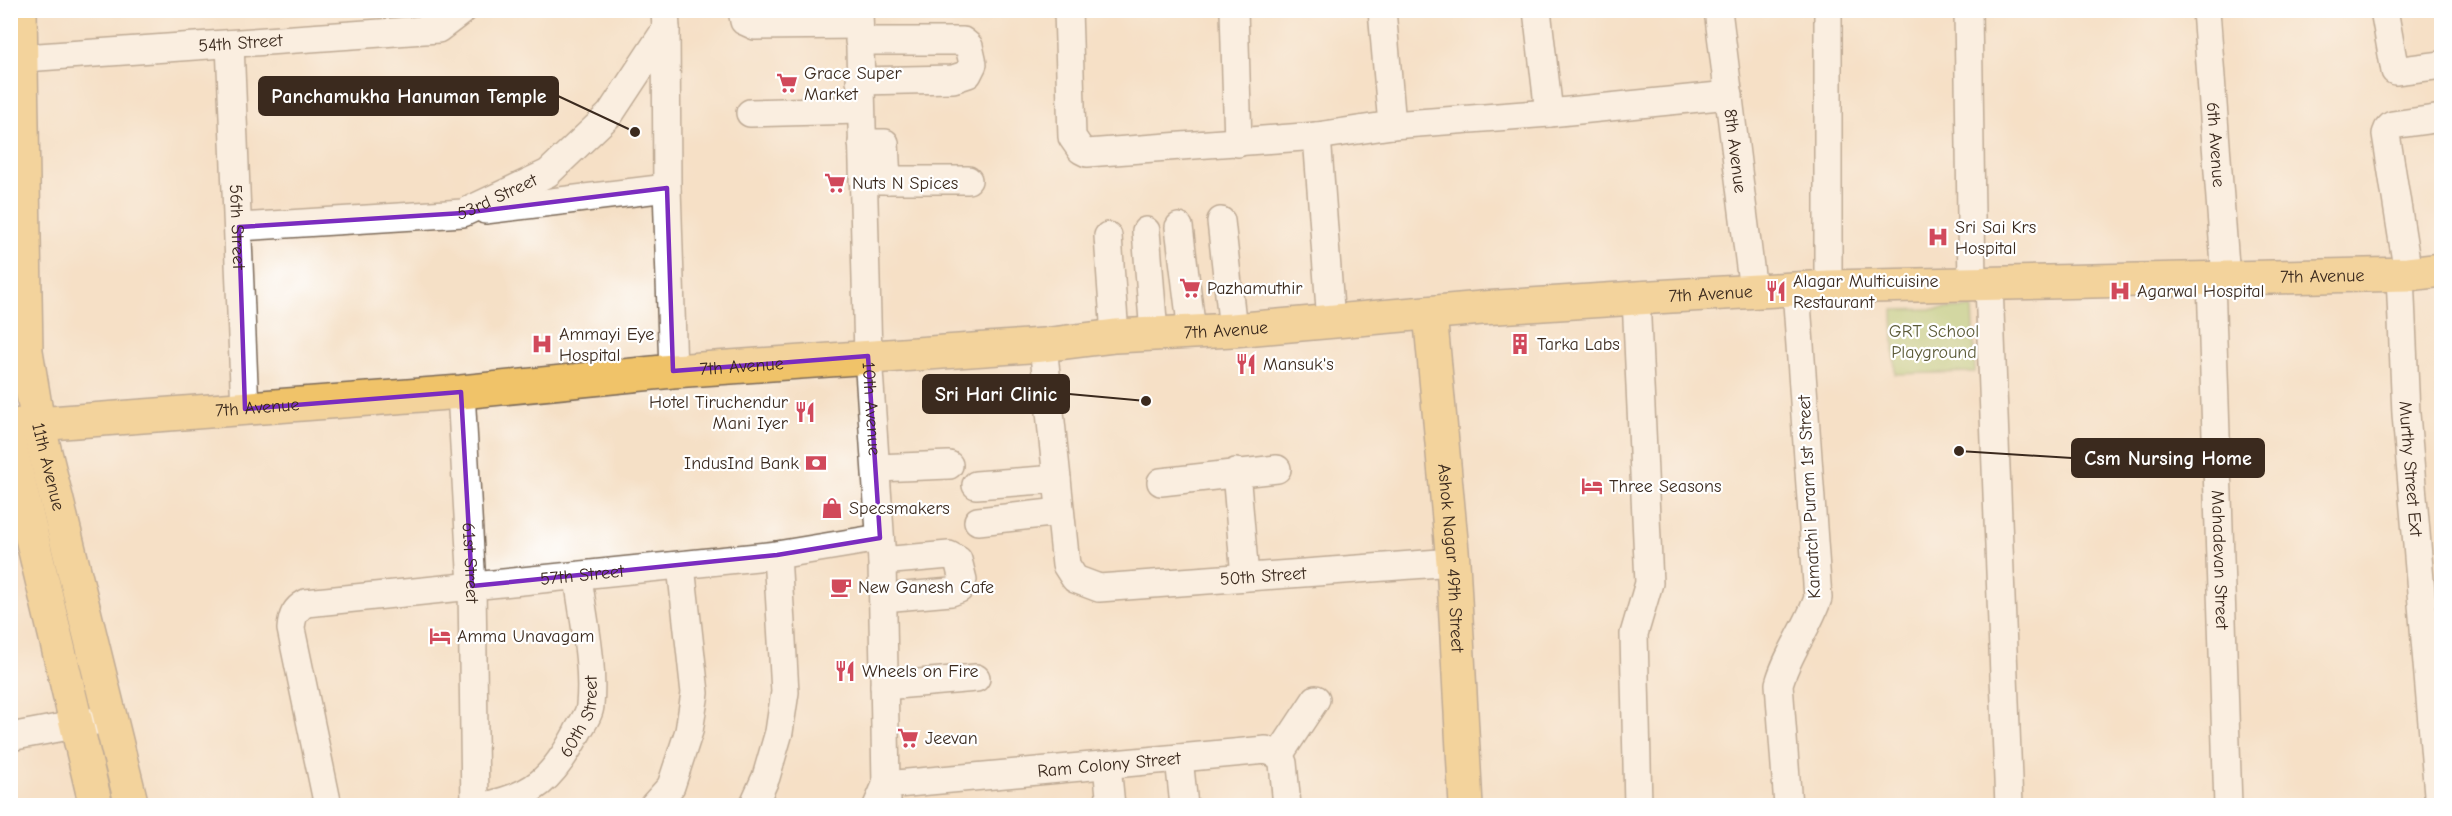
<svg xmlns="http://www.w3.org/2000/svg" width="2452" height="816" font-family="'Comic Neue',sans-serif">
<rect width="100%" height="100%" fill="#fff"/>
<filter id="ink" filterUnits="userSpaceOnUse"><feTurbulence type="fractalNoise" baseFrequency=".0167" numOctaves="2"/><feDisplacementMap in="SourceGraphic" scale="12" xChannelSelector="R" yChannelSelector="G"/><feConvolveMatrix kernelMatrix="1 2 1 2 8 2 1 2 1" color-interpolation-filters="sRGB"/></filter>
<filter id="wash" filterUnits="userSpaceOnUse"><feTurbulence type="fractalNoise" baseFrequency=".008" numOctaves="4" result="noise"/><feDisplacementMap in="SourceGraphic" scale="24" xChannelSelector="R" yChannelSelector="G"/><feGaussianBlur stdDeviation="1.35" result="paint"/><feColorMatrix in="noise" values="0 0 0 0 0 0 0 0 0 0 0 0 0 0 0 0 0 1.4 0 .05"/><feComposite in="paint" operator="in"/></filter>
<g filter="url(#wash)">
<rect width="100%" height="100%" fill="#f5e0c6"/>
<polygon fill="#a9cd76" stroke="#727c4a" stroke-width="1.5" points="1972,308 1975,372 1895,374 1893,310"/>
</g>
<g filter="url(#ink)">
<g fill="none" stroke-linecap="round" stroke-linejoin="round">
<defs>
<g id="minor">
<polyline points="742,10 744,21 755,26 859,25"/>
<path id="s1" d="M859,10L868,356L882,561L886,785L877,806"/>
<polyline points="1068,10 1072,137 1081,150 1087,153 1317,136 1392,125 1549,113 1729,95"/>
<polyline points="1234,10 1238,143"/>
<polyline points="1382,10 1392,125"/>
<polyline points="1537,10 1549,113"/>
<path id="s2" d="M1718,10L1753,291"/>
<polyline points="1828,10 1828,287"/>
<polyline points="1968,10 1972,284"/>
<path id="s3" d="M2206,10L2226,279"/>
<polyline points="2384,10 2395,71 2442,65"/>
<polyline points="859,41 963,41 969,46 973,64 968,74 953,79 860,81"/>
<path id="s4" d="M230,44L245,409"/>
<path id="s5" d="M10,59L438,29L463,10"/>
<polyline points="750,113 860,110"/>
<polyline points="1317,136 1331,322"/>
<polyline points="862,143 885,143 887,180"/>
<polyline points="863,180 968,180"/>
<polyline points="667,188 673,371"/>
<polyline points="485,210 667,188 666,29"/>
<polyline points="1221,221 1233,330"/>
<path id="s6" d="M239,227L463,213L548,173L610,114L666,29L665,10"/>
<polyline points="1179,227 1192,332"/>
<polyline points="1146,231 1154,334"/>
<polyline points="1108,236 1115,336"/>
<polyline points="2408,274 2386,134 2388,129 2392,125 2442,118"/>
<path id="s7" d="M2400,275L2406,414L2439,806"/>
<path id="s8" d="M2211,280L2228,806"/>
<polyline points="1989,285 2009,806"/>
<polyline points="1636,298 1649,583 1634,634 1638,806"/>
<path id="s9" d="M1043,345L1066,565L1075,579L1099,588L1453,562"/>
<path id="s10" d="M461,392L472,586L475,806"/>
<polyline points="877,468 949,465"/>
<polyline points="1236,472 1245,577"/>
<polyline points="1161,482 1277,469"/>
<polyline points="976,485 1057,479"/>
<polyline points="978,521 1060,512"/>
<polyline points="882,561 949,555 958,560 963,580 959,589 951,592 883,598"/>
<polyline points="884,686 976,678"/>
<polyline points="10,737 112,718"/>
<polyline points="1279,755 1316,699"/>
<polyline points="1179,758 1184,806"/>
<polyline points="1107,765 1111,806"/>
<path id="s11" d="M887,801L886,785L1266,750L1279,755L1283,763L1287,806"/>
<path id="s12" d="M328,806L291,629C292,616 295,609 306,603L777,555L880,538"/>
<path id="s13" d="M484,806C534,796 553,778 577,733C581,725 590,714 590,705C594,663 583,618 578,577"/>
<polyline points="653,806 671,786 689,731 695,693 681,566"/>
<polyline points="753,806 766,777 779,732 785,692 777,555"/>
<path d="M1788,806L1779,684C1787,654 1808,628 1818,598L1796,289"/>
</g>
<g id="major">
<path id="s14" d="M20,10L26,351L38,424L132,806"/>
<path id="s15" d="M1430,313L1453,562L1466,806"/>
<path id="s16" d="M10,426L461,392L673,371L1043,345L1115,336L1233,330L1482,308L1636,298L1828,287L2408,274L2442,270"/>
<polyline points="10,446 96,806"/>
</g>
</defs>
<use href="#minor" stroke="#7c6a59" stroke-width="30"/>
<use href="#major" stroke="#7c6a59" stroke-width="36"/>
<use href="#minor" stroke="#fff" stroke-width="27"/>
<use href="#major" stroke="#f0c369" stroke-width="33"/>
</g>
</g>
<path d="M0 0H2452V816H0ZM667,188L673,371L868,356L880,538L777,555L472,586L461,392L245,409L239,227L463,213Z" fill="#f5e0c6" fill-opacity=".55" fill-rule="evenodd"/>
<path fill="none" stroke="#7b2cbf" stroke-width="4.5" stroke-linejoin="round" d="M667,188L673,371L868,356L880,538L777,555L472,586L461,392L245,409L239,227L463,213Z"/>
<defs>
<symbol id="supermarket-bare" viewBox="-9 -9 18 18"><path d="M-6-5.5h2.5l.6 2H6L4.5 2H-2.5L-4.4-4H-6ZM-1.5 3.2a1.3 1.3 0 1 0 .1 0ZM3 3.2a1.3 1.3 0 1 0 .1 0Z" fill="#d1495b" stroke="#fff" stroke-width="2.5" paint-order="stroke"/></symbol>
<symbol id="hospital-bare" viewBox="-9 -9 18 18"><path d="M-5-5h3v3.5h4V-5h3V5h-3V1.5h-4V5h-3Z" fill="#d1495b" stroke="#fff" stroke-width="2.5" paint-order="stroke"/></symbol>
<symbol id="restaurant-bare" viewBox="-9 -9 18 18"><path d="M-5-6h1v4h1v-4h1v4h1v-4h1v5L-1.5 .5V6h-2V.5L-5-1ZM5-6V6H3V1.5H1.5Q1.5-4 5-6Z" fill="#d1495b" stroke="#fff" stroke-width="2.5" paint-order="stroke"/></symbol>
<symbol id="building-bare" viewBox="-9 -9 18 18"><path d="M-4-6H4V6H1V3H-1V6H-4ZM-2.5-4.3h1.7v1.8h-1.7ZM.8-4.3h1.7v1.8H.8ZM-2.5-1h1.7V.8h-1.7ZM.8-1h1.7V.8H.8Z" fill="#d1495b" stroke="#fff" stroke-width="2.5" paint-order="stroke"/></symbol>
<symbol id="bank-bare" viewBox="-9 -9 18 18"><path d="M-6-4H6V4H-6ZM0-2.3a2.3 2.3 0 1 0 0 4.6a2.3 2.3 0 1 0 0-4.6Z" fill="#d1495b" stroke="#fff" stroke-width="2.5" paint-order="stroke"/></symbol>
<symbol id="hotel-bare" viewBox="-9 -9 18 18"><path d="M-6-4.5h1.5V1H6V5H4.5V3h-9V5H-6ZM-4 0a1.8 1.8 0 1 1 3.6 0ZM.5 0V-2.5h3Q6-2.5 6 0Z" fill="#d1495b" stroke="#fff" stroke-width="2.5" paint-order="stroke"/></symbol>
<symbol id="shop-bare" viewBox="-9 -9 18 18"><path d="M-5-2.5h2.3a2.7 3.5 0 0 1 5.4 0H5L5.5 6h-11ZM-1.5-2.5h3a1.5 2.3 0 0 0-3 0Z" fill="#d1495b" stroke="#fff" stroke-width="2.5" paint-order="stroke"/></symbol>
<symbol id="cafe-bare" viewBox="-9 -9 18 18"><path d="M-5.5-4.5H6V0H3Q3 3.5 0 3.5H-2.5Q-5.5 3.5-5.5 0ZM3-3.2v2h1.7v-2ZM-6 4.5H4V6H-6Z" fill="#d1495b" stroke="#fff" stroke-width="2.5" paint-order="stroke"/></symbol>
</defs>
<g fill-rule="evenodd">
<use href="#supermarket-bare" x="772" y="68" width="30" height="30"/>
<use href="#supermarket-bare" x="820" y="168" width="30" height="30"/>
<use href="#hospital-bare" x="1923" y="222" width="30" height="30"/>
<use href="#supermarket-bare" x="1175" y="273" width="30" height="30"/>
<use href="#restaurant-bare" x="1761" y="276" width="30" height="30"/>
<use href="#hospital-bare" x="2105" y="276" width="30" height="30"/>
<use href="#hospital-bare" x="527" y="329" width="30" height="30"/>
<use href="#building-bare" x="1505" y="329" width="30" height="30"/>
<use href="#restaurant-bare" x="1231" y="349" width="30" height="30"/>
<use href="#restaurant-bare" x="790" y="397" width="30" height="30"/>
<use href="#bank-bare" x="801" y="448" width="30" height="30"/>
<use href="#hotel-bare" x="1577" y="471" width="30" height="30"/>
<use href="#shop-bare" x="817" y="493" width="30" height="30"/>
<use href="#cafe-bare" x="826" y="572" width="30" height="30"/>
<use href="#hotel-bare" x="425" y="621" width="30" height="30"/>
<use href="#restaurant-bare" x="830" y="656" width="30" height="30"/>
<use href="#supermarket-bare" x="893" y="723" width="30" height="30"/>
</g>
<g text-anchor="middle" stroke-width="4.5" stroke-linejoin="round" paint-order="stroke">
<g font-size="18" fill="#3b2a1e" stroke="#fff">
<text dy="6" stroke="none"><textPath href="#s5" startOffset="231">54th Street</textPath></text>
<text dy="6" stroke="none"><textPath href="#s3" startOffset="135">6th Avenue</textPath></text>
<text dy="6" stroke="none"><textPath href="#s2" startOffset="142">8th Avenue</textPath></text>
<text dy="6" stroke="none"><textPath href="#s6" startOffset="262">53rd Street</textPath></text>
<text dy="6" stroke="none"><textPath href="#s4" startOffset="183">56th Street</textPath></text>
<text dy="6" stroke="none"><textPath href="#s16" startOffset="2318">7th Avenue</textPath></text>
<text dy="6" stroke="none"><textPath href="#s16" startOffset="1706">7th Avenue</textPath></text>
<text dy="6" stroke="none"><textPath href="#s16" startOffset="1220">7th Avenue</textPath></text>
<text dy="6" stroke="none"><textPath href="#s16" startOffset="734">7th Avenue</textPath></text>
<text dy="6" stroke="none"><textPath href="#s16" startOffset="248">7th Avenue</textPath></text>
<text dy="6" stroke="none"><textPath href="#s1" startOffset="399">10th Avenue</textPath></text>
<text dy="6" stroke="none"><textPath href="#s14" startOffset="459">11th Avenue</textPath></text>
<text dy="6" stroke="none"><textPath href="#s7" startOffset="194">Murthy Street Ext</textPath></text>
<text transform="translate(1809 497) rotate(-93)" y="6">Kamatchi Puram 1st Street</text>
<text dy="6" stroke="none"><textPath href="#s15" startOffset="246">Ashok Nagar 49th Street</textPath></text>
<text dy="6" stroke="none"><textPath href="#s8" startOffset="280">Mahadevan Street</textPath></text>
<text dy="6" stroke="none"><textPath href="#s10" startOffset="171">61st Street</textPath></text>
<text dy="6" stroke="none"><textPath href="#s9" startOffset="428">50th Street</textPath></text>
<text dy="6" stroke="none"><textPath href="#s12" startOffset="490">57th Street</textPath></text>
<text dy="6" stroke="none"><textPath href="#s13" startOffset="141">60th Street</textPath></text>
<text dy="6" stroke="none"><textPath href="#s11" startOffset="240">Ram Colony Street</textPath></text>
</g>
<g font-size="18" fill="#3b2a1e" stroke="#fff" text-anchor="start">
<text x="804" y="79">Grace Super<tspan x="804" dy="21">Market</tspan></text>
<text x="852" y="189">Nuts N Spices</text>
<text x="1955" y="233">Sri Sai Krs<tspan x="1955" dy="21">Hospital</tspan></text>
<text x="1793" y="287">Alagar Multicuisine<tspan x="1793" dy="21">Restaurant</tspan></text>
<text x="1207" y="294">Pazhamuthir</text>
<text x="2137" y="297">Agarwal Hospital</text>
<text x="559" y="340">Ammayi Eye<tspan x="559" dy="21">Hospital</tspan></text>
<text x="1537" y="350">Tarka Labs</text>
<text x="1263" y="370">Mansuk's</text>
<text x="788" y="408" text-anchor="end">Hotel Tiruchendur<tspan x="788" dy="21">Mani Iyer</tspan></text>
<text x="799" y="469" text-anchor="end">IndusInd Bank</text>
<text x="1609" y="492">Three Seasons</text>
<text x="849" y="514">Specsmakers</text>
<text x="858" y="593">New Ganesh Cafe</text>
<text x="457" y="642">Amma Unavagam</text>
<text x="862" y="677">Wheels on Fire</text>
<text x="925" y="744">Jeevan</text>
</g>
<g font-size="18" fill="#5c5b38" stroke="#fff">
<text x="1934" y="337">GRT School<tspan x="1934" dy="21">Playground</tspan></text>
</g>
</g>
<path fill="none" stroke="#3b2a1e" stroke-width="2" d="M635 132L558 96M1146 401L1069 394M1959 451L2072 458"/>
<g fill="#3b2a1e" stroke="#fff" stroke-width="2">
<circle cx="635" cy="132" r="6"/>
<circle cx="1146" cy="401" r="6"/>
<circle cx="1959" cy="451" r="6"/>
</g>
<g fill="#3b2a1e" stroke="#3b2a1e" stroke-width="2">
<rect x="259" y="77" width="299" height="38" rx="6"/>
<rect x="923" y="375" width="146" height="38" rx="6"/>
<rect x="2072" y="439" width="192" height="38" rx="6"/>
</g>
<g font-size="20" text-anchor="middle" font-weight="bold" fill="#fff">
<text x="409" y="103">Panchamukha Hanuman Temple</text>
<text x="996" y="401">Sri Hari Clinic</text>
<text x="2168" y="465">Csm Nursing Home</text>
</g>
<rect width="2452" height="816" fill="none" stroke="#fff" stroke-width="36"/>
</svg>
